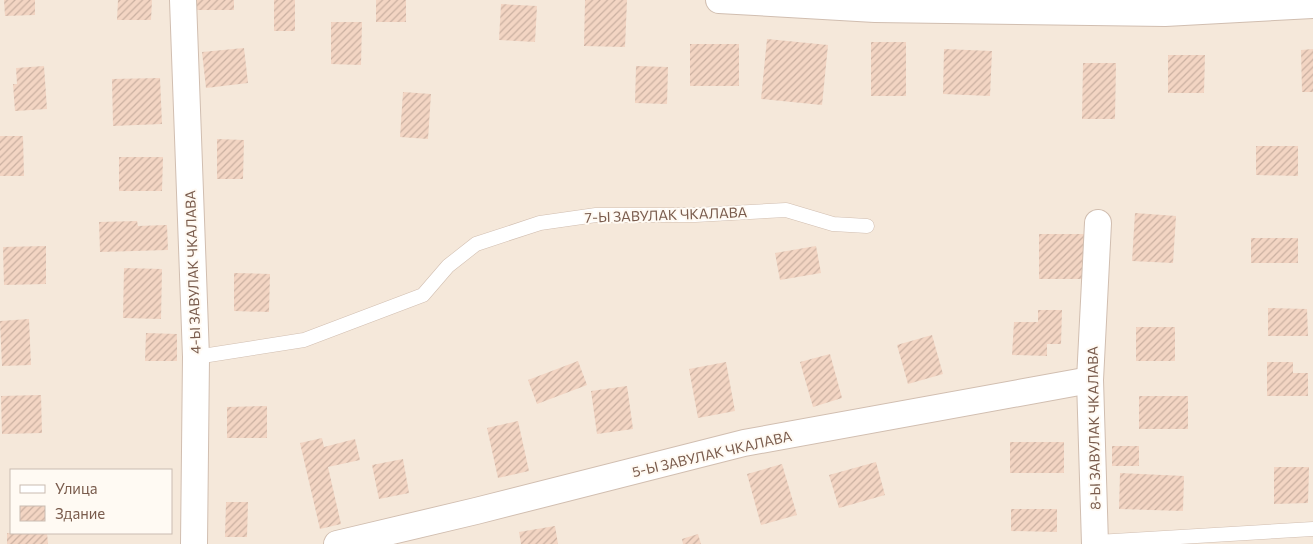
<svg xmlns="http://www.w3.org/2000/svg" width="1313" height="544" font-family="Commissioner,sans-serif">
<defs>
<pattern id="building-hatch" width="6" height="6" patternUnits="userSpaceOnUse" patternTransform="scale(1.25)"><rect width="6" height="6" fill="#f3d5c3"/><path d="M-1 1l2-2M0 6l6-6M5 7l2-2" fill="none" stroke="#cab0a1"/></pattern>
</defs>
<rect width="100%" height="100%" fill="#fdf6ec"/>
<path fill="#f5e8da" fill-rule="evenodd" d="M0,0H1313V544H0ZM11,470H171V533H11Z"/>
<g fill="url(#building-hatch)">
<polygon points="4,0 35,0 35,15 5,16"/>
<polygon points="118,0 152,0 151,20 117,20"/>
<rect x="197" y="0" width="37" height="10"/>
<rect x="274" y="0" width="21" height="31"/>
<rect x="376" y="0" width="30" height="22"/>
<polygon points="585,0 627,0 625,47 584,46"/>
<polygon points="501,4 537,6 535,42 499,40"/>
<polygon points="331,22 362,22 361,65 331,64"/>
<polygon points="767,39 828,45 822,105 761,99"/>
<rect x="871" y="42" width="35" height="54"/>
<rect x="690" y="44" width="49" height="42"/>
<polygon points="244,48 248,83 206,88 202,52"/>
<polygon points="944,49 992,51 990,96 943,94"/>
<polygon points="1313,49 1313,92 1302,92 1301,50"/>
<polygon points="1168,55 1205,55 1204,93 1168,93"/>
<polygon points="1083,63 1116,63 1115,119 1082,119"/>
<polygon points="44,66 47,109 15,111 13,84 17,84 16,68"/>
<polygon points="636,66 668,67 667,104 635,103"/>
<polygon points="160,78 162,124 113,126 112,79"/>
<polygon points="403,92 431,94 428,139 400,137"/>
<polygon points="0,136 23,136 24,176 0,176"/>
<polygon points="217,139 244,140 243,179 217,179"/>
<polygon points="1256,146 1298,146 1298,176 1256,175"/>
<polygon points="119,157 163,157 162,191 119,191"/>
<polygon points="1135,213 1176,216 1173,263 1132,261"/>
<polygon points="137,221 138,226 167,225 168,250 100,252 99,222"/>
<rect x="1039" y="234" width="45" height="45"/>
<rect x="1251" y="238" width="47" height="25"/>
<polygon points="46,246 46,284 4,285 3,247"/>
<polygon points="816,246 821,273 780,280 775,253"/>
<polygon points="124,268 162,269 161,319 123,318"/>
<polygon points="234,273 270,274 269,312 234,311"/>
<polygon points="1268,308 1307,309 1308,336 1268,336"/>
<polygon points="1038,310 1062,310 1061,344 1047,344 1047,356 1012,355 1014,322 1038,322"/>
<polygon points="29,319 31,365 2,366 0,321"/>
<rect x="1136" y="327" width="39" height="34"/>
<polygon points="146,333 177,334 177,361 145,361"/>
<polygon points="932,335 943,374 908,384 897,345"/>
<polygon points="830,354 842,398 813,407 800,362"/>
<polygon points="578,361 587,385 537,404 528,380"/>
<polygon points="726,362 735,411 698,418 689,369"/>
<polygon points="1267,362 1293,362 1293,373 1308,373 1308,396 1267,396"/>
<polygon points="627,386 633,429 597,434 591,391"/>
<polygon points="41,395 42,433 2,434 1,396"/>
<rect x="1139" y="396" width="49" height="33"/>
<polygon points="267,406 267,438 227,438 227,407"/>
<polygon points="518,421 529,471 498,478 487,428"/>
<polygon points="322,438 324,447 355,439 360,460 328,467 341,524 320,529 300,443"/>
<rect x="1010" y="442" width="54" height="31"/>
<rect x="1112" y="446" width="27" height="20"/>
<polygon points="403,459 409,493 379,499 372,465"/>
<polygon points="876,462 885,495 839,508 829,475"/>
<polygon points="782,464 797,515 761,525 747,474"/>
<polygon points="1274,467 1309,467 1308,503 1274,504"/>
<polygon points="1120,473 1184,476 1183,511 1119,509"/>
<polygon points="226,502 248,502 247,537 225,537"/>
<polygon points="1011,509 1057,509 1057,532 1011,531"/>
<polygon points="555,526 558,544 521,544 519,532"/>
<polygon points="7,533 47,533 48,544 7,544"/>
<polygon points="698,534 701,544 683,544 682,539"/>
</g>
<g fill="none" stroke-linecap="round" stroke-linejoin="round">
<defs>
<g id="lane">
<polyline points="196,357 304,340 423,295 448,266 476,244 540,223 596,215 695,215 786,210 833,224 867,226"/>
<polyline points="1097,542 1313,529"/>
</g>
<g id="street">
<polyline points="183,0 196,357 194,544"/>
<polyline points="719,0 875,9 1165,13 1313,5"/>
<polyline points="337,544 476,511 744,443 1090,380"/>
<polyline points="1095,544 1090,380 1098,223"/>
</g>
</defs>
<use href="#lane" stroke="#d1beb0" stroke-width="15"/>
<use href="#street" stroke="#d1beb0" stroke-width="28"/>
<use href="#lane" stroke="#fff" stroke-width="14"/>
<use href="#street" stroke="#fff" stroke-width="26"/>
</g>
<g text-anchor="middle" stroke-width="4" stroke-linejoin="round" paint-order="stroke">
<g font-size="14" fill="#7a5c4d" stroke="#fffaf3">
<text transform="translate(666 215) rotate(-2)" y="5">7-Ы ЗАВУЛАК ЧКАЛАВА</text>
<text transform="translate(193 272) rotate(-92)" y="5">4-Ы ЗАВУЛАК ЧКАЛАВА</text>
<text transform="translate(1094 428) rotate(-91)" y="5">8-Ы ЗАВУЛАК ЧКАЛАВА</text>
<text transform="translate(712 454) rotate(-13)" y="5">5-Ы ЗАВУЛАК ЧКАЛАВА</text>
</g>
</g>
<rect x="10" y="469" width="162" height="65" fill="#fffaf3" stroke="#cabbb1"/>
<rect x="20" y="485" width="25" height="8" fill="#ffffff" stroke="#cabbb1"/>
<text x="55" y="494" font-size="15" fill="#7a5c4d">Улица</text>
<rect x="20" y="506" width="25" height="15" fill="url(#building-hatch)" stroke="#cabbb1"/>
<text x="55" y="519" font-size="15" fill="#7a5c4d">Здание</text>
</svg>
